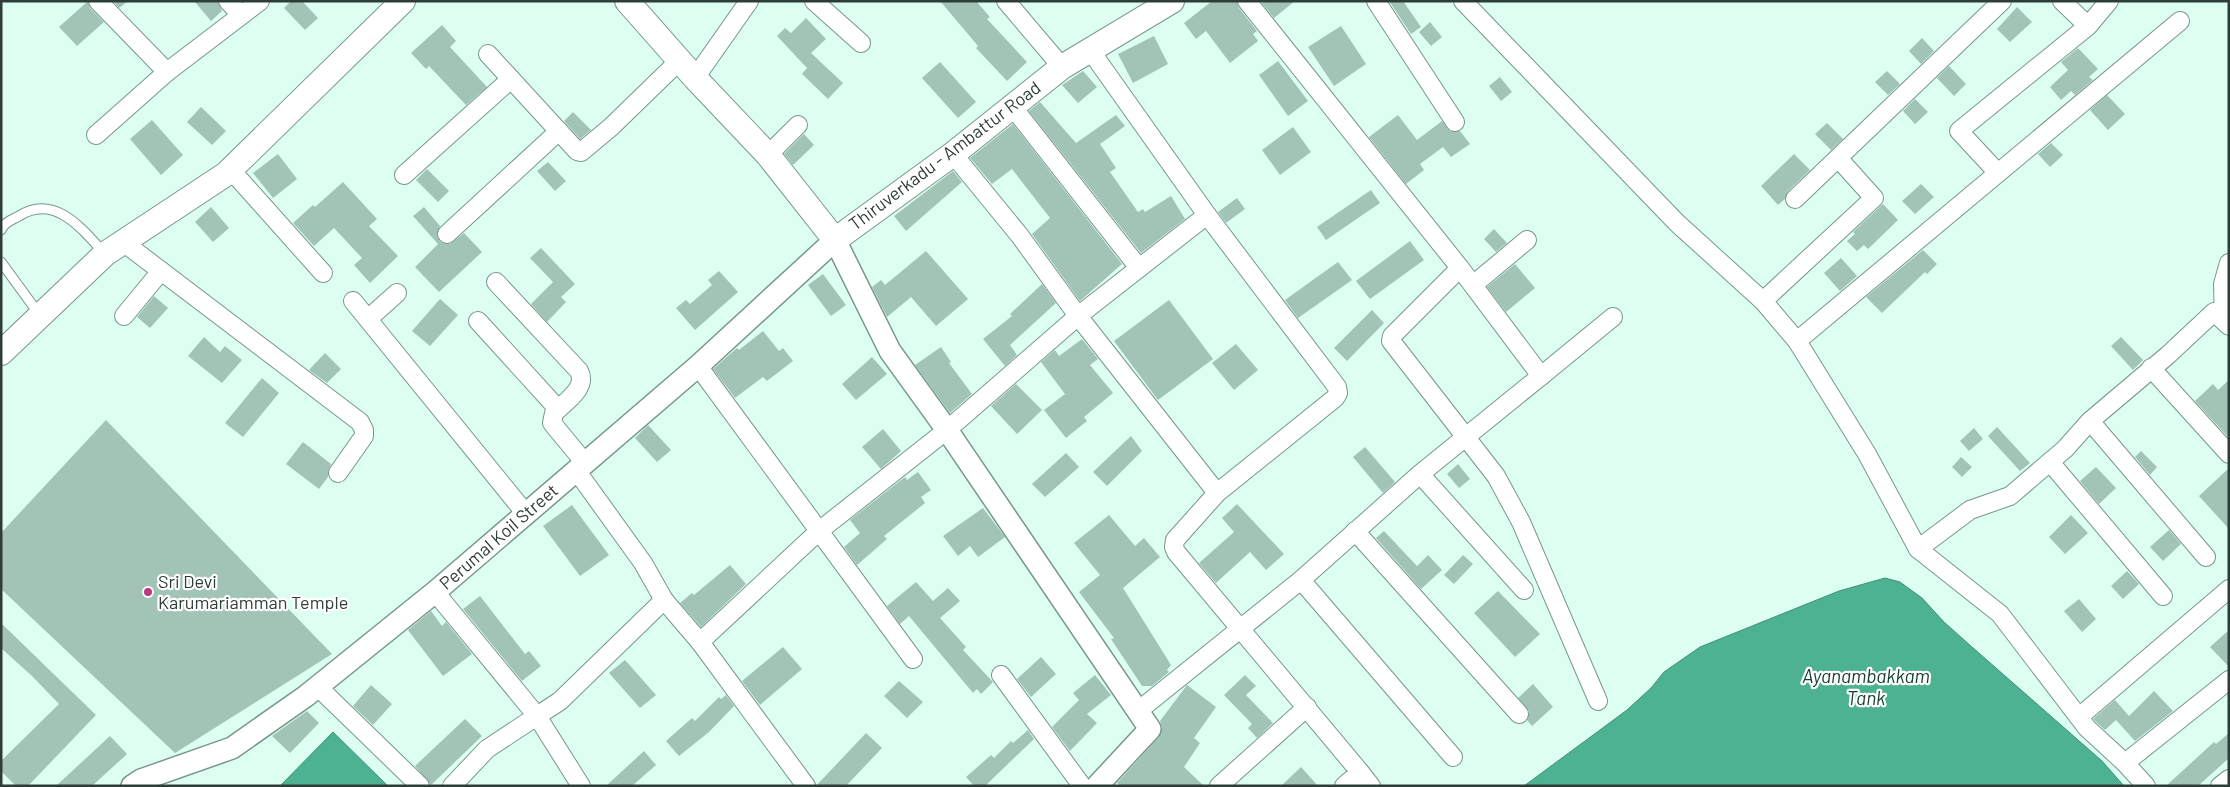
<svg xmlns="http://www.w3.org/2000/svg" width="2230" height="787" font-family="Barlow,sans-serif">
<rect width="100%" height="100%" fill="#dcfff1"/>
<g fill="#4db292" stroke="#448f77">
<polygon points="1885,578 1900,582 1922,598 1944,622 1972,647 2102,761 2124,786 1524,786 1627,710 1651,688 1664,672 1700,647 1839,591"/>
<polygon points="333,732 388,786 280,786"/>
</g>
<g fill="#a2c4b6">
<polygon points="88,1 90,8 104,22 77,46 59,27"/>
<polygon points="113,1 128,1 119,8"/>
<polygon points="194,1 218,1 222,11 211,21"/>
<polygon points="291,1 302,1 318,18 305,30 284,8"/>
<polygon points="940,1 976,1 990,17 987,19 1027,62 1007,81 976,48 978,46"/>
<polygon points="1212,1 1237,1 1239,8 1257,31 1253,34 1258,41 1230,63 1206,31 1196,39 1184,23"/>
<polygon points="1265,1 1295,1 1274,18 1262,3"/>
<polygon points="1389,1 1403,1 1421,27 1411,34"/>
<polygon points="2017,7 2032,22 2010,42 1997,29"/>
<polygon points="806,18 826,39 811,53 843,83 828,99 802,74 807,68 777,36 785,28 791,33"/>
<polygon points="1430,22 1442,37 1431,46 1419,32"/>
<polygon points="442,25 456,41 450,47 487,87 466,105 429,66 426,69 411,53"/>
<polygon points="1341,26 1366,64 1334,86 1308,47"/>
<polygon points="1154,36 1168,64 1133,83 1118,54"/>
<polygon points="1922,38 1934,51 1921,64 1909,51"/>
<polygon points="2078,48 2098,69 2089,77 2093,80 2075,95 2071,91 2061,100 2050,87 2068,70 2061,62"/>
<polygon points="1278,61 1308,101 1288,116 1259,75"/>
<polygon points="940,62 976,102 958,118 922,78"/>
<polygon points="1949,66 1966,84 1954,96 1937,78"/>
<polygon points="1083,71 1097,87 1078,103 1062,85"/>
<polygon points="1887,71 1900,84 1888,95 1875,82"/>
<polygon points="1500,77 1512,92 1501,101 1489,86"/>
<polygon points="2107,95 2125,114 2108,130 2090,110"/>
<polygon points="1915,99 1928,112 1915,124 1903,111"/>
<polygon points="1040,102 1076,143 1116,115 1125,126 1100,144 1116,168 1110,172 1138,212 1143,209 1145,212 1171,196 1185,219 1141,253 1029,111"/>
<polygon points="201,107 226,131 212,145 187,122"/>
<polygon points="573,112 591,130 580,139 564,121"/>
<polygon points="1398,115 1417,140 1442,121 1450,131 1460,131 1470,144 1451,157 1443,147 1420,164 1424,170 1406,184 1369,137"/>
<polygon points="152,120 183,155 161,175 130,139"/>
<polygon points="1827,123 1843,139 1831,150 1815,134"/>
<polygon points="1013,124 1122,264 1080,301 1032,234 1050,218 1012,169 992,184 970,158"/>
<polygon points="1293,127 1311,152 1280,175 1262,150"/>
<polygon points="804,134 814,145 793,165 784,154"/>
<polygon points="2051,143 2063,155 2050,167 2038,154"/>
<polygon points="278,154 297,179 273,198 253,173"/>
<polygon points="1794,154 1810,170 1788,191 1785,199 1778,205 1761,186"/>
<polygon points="548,162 566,181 555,191 537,171"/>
<polygon points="427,169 449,191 438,202 416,180"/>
<polygon points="953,171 962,182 906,231 894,216"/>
<polygon points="343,182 377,219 369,226 398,256 370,283 354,265 362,258 334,228 314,246 293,223 313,205 315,207"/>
<polygon points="1921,184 1934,197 1915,214 1902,201"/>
<polygon points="1371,190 1380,203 1326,240 1317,227"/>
<polygon points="1237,198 1245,209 1226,223 1218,212"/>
<polygon points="1883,204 1898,220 1868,249 1864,245 1857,251 1847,241 1855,234 1853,232"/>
<polygon points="211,207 229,228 213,242 195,222"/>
<polygon points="424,207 440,226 437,236 440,242 450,244 464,233 482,252 439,292 415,267 438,244 413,216"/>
<polygon points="1494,229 1507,243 1496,252 1484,239"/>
<polygon points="1410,241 1424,260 1370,299 1356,281"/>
<polygon points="541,248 575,284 561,297 566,302 547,322 531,304 553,282 530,258"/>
<polygon points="1923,250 1937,264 1927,274 1925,272 1882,313 1866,297"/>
<polygon points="926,251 968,299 936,326 911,297 887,317 872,287 881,280 885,285"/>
<polygon points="1841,258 1857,276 1840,291 1824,273"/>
<polygon points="1338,262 1352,280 1298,318 1285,300"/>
<polygon points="1515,264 1535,288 1506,312 1487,287"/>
<polygon points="719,271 738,292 695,330 676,308 686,300 690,304 712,285 708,280"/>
<polygon points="823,274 846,305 831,316 808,285"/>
<polygon points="1042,284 1056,303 1010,345 1017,355 1005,366 983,339 1012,316 1010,314"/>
<polygon points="154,296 168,308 150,328 137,317"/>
<polygon points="440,299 458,315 430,346 412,331"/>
<polygon points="1169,300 1213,359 1158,400 1114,341"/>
<polygon points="1372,310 1384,323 1347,361 1334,348"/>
<polygon points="763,331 779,351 783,348 793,361 767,381 763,377 735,398 713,369 737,348 739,350"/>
<polygon points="204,337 220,352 225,346 242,360 222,383 188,356"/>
<polygon points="2121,337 2143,360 2133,370 2111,346"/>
<polygon points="1082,339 1098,359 1090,365 1113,393 1084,417 1087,421 1066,438 1044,410 1065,394 1041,362 1055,350 1059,356"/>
<polygon points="1236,344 1258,370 1234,390 1212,363"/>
<polygon points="941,347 951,362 949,363 972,394 950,413 915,365"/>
<polygon points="325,353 341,369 327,383 309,370"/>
<polygon points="872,357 887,374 856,400 842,384"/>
<polygon points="262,378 279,393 243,437 225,423"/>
<polygon points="2229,380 2229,438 2195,401 2213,384 2218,390"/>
<polygon points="1016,384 1042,410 1017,434 991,406"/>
<polygon points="106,420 332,654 175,753 1,589 1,533"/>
<polygon points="648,425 671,450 657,462 635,438"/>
<polygon points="1997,427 2030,463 2020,471 1988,436"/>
<polygon points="1974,428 1983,439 1969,451 1960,441"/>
<polygon points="883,429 901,451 881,469 862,447"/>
<polygon points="1131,436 1142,451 1107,486 1093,472"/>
<polygon points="303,442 331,464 328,472 328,477 319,489 286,464"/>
<polygon points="1365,447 1395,482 1383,493 1353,457"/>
<polygon points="2141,451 2157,467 2150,475 2135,457"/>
<polygon points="1066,453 1079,467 1045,497 1032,484"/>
<polygon points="1961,457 1972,467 1962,477 1952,467"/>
<polygon points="1458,464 1470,479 1459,488 1447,474"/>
<polygon points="2096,467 2116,488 2099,504 2080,481"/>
<polygon points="2229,468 2229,529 2199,496"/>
<polygon points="918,472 931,490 921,497 925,503 884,536 887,539 857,565 844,547 860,533 850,520 905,477 907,480"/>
<polygon points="1237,504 1284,554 1266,570 1250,552 1216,583 1199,563 1234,532 1222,518"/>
<polygon points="572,505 609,555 580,576 543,526"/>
<polygon points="983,508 1005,537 978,557 970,546 958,556 943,536"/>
<polygon points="1109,515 1135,546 1144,538 1160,557 1123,588 1171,665 1167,670 1169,672 1152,686 1142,686 1111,639 1114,638 1079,592 1100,575 1074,543"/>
<polygon points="2071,515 2088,533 2065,554 2049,537"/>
<polygon points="2169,530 2181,544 2163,561 2150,547"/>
<polygon points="1384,531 1417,566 1428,555 1442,570 1421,589 1376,538"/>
<polygon points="1463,555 1473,564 1454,584 1444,575"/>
<polygon points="730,565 746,584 701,627 680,603 692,593 694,595"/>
<polygon points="2127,571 2139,584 2123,599 2111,586"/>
<polygon points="916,582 933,601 948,588 960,601 940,618 966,647 963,650 993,682 981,694 977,689 973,693 909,616 900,624 887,606"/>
<polygon points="1498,591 1540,634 1515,657 1474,613"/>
<polygon points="480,596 525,654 529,651 541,666 522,681 463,609"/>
<polygon points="2079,599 2096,619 2082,632 2064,611"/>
<polygon points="431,611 442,626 446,622 472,654 443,676 408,630"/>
<polygon points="1,623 96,715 28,786 16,786 1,771 1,761 59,704 32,676 1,648"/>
<polygon points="2229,630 2229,667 2210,647"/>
<polygon points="783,647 802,669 760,705 742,681"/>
<polygon points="1041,657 1056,674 1031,697 1017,679"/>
<polygon points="625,660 656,695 640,708 609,673"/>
<polygon points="1095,675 1111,695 1087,714 1097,723 1070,751 1052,727 1079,700 1073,693"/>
<polygon points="1245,675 1256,686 1246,695 1273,723 1257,738 1248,728 1252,724 1224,695"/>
<polygon points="899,681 923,702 907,718 884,696"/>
<polygon points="1533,684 1553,707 1532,726 1527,720 1529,711 1518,698"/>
<polygon points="371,685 392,704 373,725 353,706"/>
<polygon points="1187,685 1216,707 1194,738 1200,743 1184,767 1204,786 1121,786 1117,783 1159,737 1162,728 1160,721"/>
<polygon points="2154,691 2173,711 2135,741 2116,720 2105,730 2093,719 2115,700 2129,716"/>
<polygon points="726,695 734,706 709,732 679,756 666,741 692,718 695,721 719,697 721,699"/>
<polygon points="307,711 319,723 290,753 272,736"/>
<polygon points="465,719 482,736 431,785 415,766"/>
<polygon points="1028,730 1034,739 985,786 974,786 966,777 991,755 994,758 1011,741 1013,743"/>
<polygon points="866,733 882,748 846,786 816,786"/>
<polygon points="2229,733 2229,758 2198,786 2166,786 2214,742 2216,744"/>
<polygon points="110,736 127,754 92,786 56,786"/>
<polygon points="644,751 656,765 632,786 606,786"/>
<polygon points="1301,767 1318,786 1281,786"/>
</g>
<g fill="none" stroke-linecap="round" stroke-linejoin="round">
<defs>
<g id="service">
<path d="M1,230C4,222 12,220 19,216C55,193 82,229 105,254"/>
<polyline points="1,262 39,314"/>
</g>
<g id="minor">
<polyline points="98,1 167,72 260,1"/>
<polyline points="228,1 241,15"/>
<polyline points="814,1 861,43"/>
<polyline points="1006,1 1062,67"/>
<polyline points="1376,1 1455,122"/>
<polyline points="1463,1 1677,223 1763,301 1797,341 1867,454 1918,549 2000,614 2087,728 2125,763 2146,786"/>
<polyline points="2088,26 2109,1"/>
<polyline points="1090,50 1207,215 1337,387 1338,393 1335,398 1217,493 1175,540 1174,547 1176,552 1360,772 1344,786"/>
<polyline points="488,54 577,151 581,152 611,127 680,60"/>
<polyline points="695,78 749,1"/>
<polyline points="1012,106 1139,268"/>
<polyline points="96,135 167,72"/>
<polyline points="953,154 1020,236 1078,316 1217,493"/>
<polyline points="768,155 798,125"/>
<polyline points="231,170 323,273"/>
<polyline points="1998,173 1959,131 2088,26 2062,1"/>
<polyline points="404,175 511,79"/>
<polyline points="1795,199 2002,1"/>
<polyline points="447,234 559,131"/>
<polyline points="123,242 360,422 364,430 364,436 338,473"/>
<polyline points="1460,268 1392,336 1391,341 1496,476 1521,522 1598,701"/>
<path d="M496,282L579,371C588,388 565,402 554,413L552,423L585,463"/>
<polyline points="1473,285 1527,240"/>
<polyline points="353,301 526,514"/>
<polyline points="1763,301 1874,198 1838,158"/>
<polyline points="124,316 161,271"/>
<polyline points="368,319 397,293"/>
<polyline points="478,321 558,409"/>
<polyline points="2224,321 2223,284 2229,263"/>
<polyline points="1797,341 2180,21"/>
<polyline points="698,366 913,659"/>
<polyline points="2151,368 2229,454"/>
<polyline points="1541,376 1613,317"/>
<polyline points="2090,421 2206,557"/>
<polyline points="2050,462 2163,596"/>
<polyline points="576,470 643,563 664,600 560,701 537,716 581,786"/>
<polyline points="1420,474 1524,590"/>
<polyline points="1355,531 1519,714"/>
<polyline points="1918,549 1970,510 2010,496 2065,449 2090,421 2168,355 2214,312 2229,326"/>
<polyline points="1301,580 1453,757"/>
<polyline points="435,592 537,716 487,749 452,786"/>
<polyline points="664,600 700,642"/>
<polyline points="1001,675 1082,786"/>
<polyline points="318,687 420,786"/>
<polyline points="1138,711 1301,580 1420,474 1541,376 1460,268 1247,1"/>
<polyline points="2079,717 2229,589"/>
<polyline points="2125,763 2229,680"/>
<polyline points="1360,772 1371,786"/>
<polyline points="806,786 700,642 819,531 947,430 1078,316 1207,215"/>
<polyline points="1219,786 1307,707"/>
<polyline points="2220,786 2229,779"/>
</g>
<polyline id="tertiary" points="132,786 141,780 232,748 306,696 435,592 698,366 835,240 890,351 947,430 1150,729 1097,786"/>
<g id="secondary">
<polyline points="627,1 695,78 768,155 835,240 953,154 1062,67 1172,1"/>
<polyline points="1,353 105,254 226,174 403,1"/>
</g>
</defs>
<use href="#service" stroke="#77978a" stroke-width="11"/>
<use href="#minor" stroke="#77978a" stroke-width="20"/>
<use href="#tertiary" stroke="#77978a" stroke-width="24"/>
<use href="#secondary" stroke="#77978a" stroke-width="26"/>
<use href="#service" stroke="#fff" stroke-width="9"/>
<use href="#minor" stroke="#fff" stroke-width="18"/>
<use href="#tertiary" stroke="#fff" stroke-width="21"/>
<use href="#secondary" stroke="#fff" stroke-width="24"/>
</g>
<circle fill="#b93882" stroke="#fff" stroke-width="2" cx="148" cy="592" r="5"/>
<g text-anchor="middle" stroke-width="4.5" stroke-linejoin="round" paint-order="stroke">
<g font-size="18" fill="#2f3d38" stroke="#fff">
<text transform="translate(945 156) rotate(-37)" y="6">Thiruverkadu - Ambattur Road</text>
<text transform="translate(499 537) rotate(-41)" y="6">Perumal Koil Street</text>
</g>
<g font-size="18" fill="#2f3d38" stroke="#fff" text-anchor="start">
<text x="158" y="588">Sri Devi<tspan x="158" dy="21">Karumariamman Temple</tspan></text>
</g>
<g font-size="19" font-style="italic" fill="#134032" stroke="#fff">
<text x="1866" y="683">Ayanambakkam<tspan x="1866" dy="22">Tank</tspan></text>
</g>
</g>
<rect width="2230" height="787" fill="none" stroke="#2f3d38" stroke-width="5"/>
</svg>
